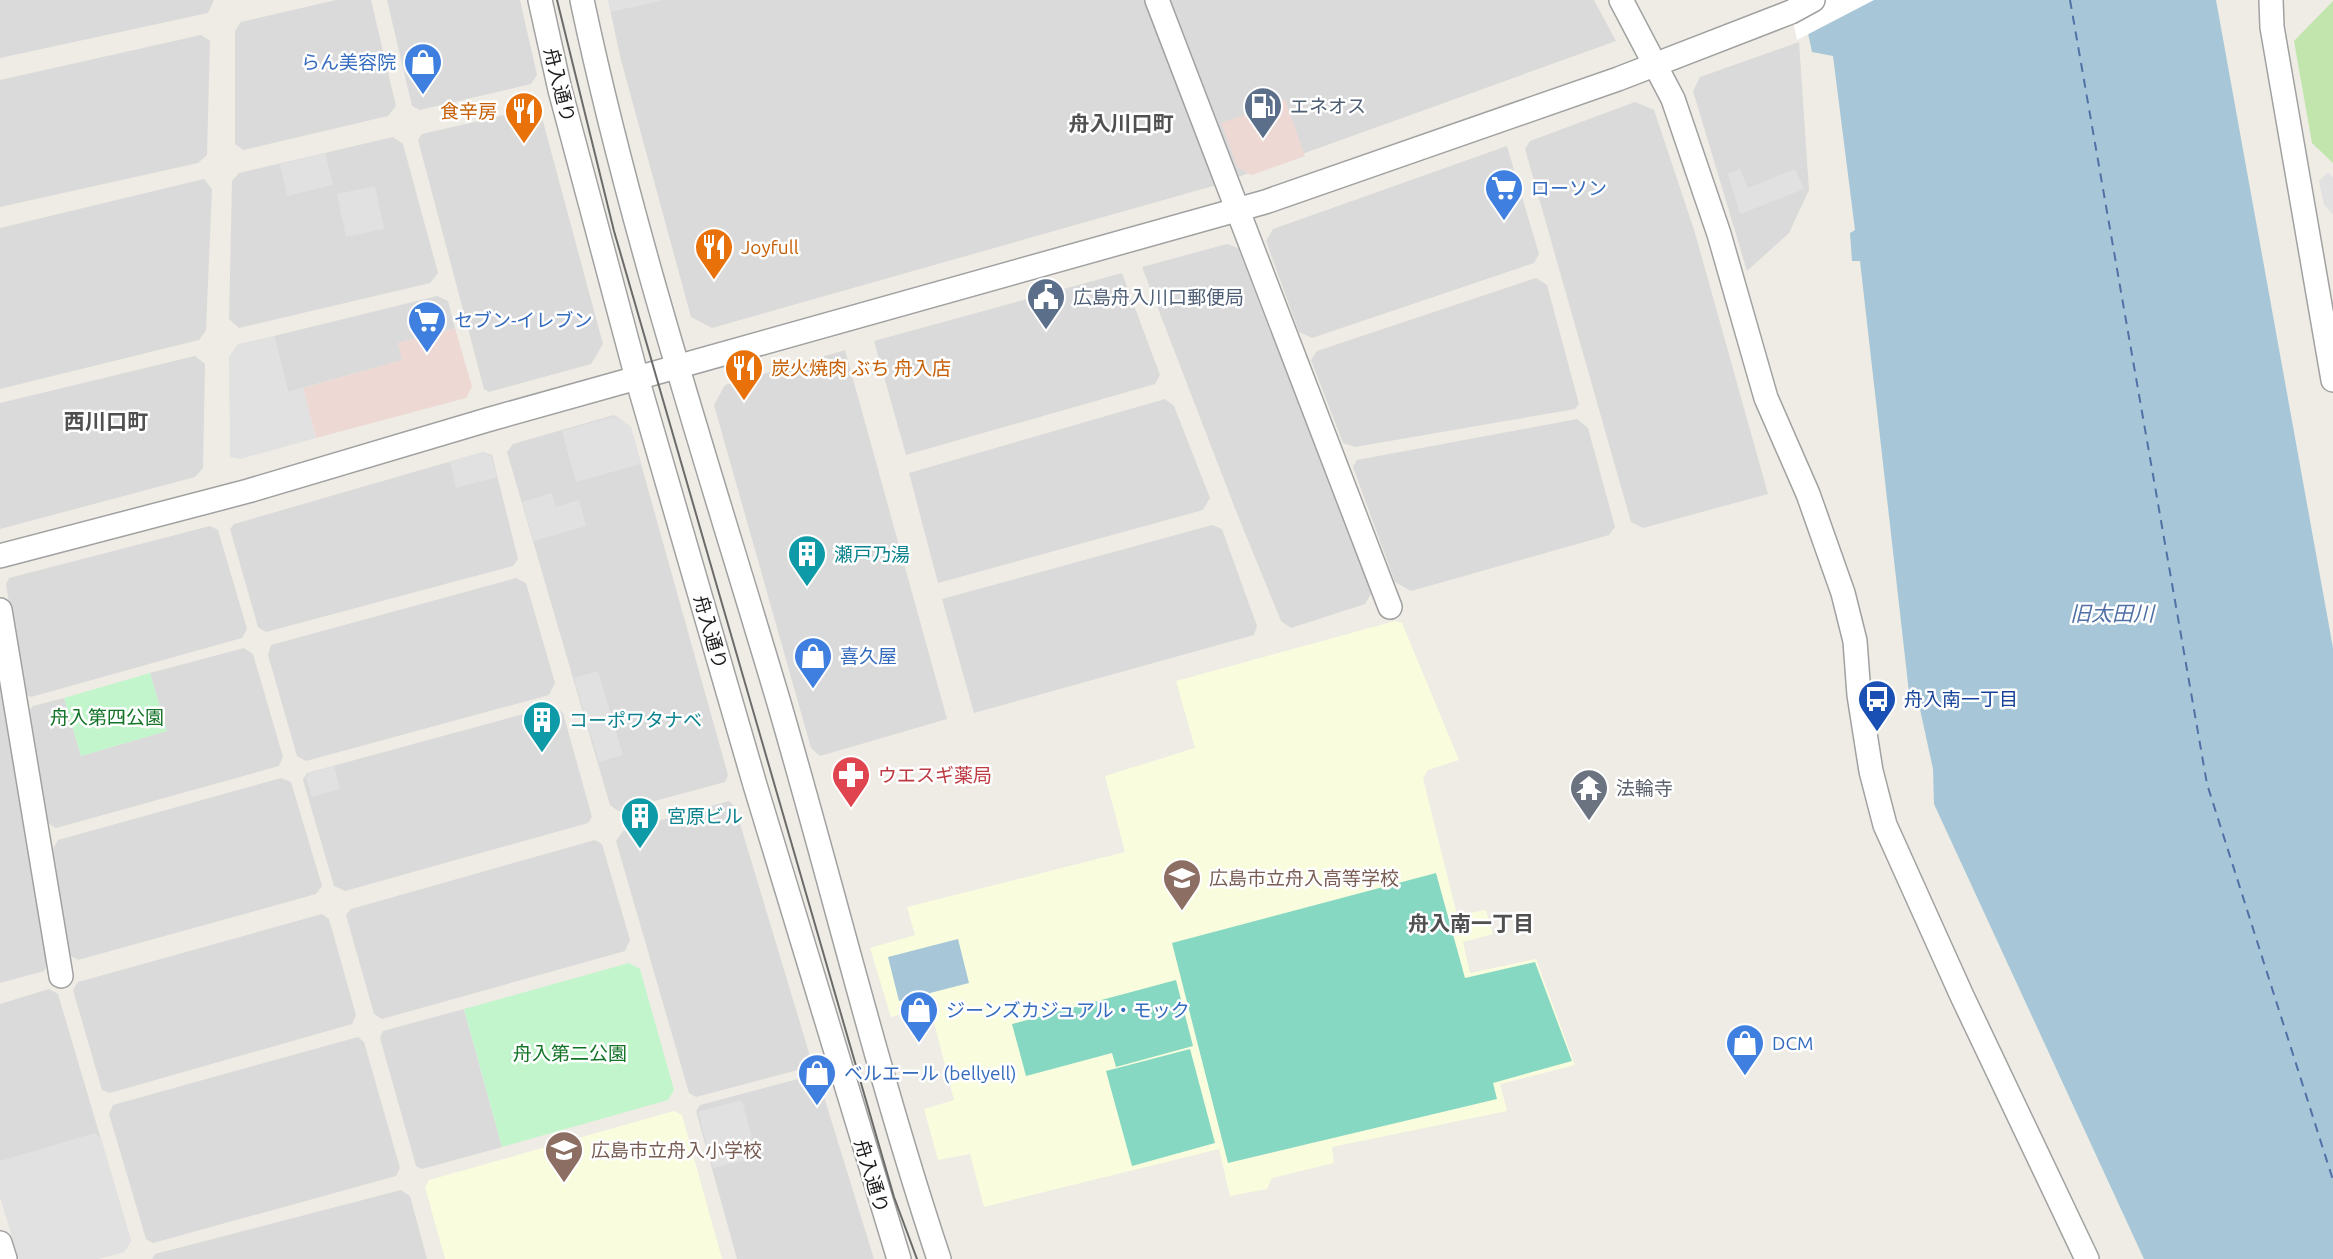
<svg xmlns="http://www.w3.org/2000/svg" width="2333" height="1259" font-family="Ubuntu,'Noto Sans JP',sans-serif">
<rect width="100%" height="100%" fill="#eeece4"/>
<g fill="#dbdada">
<polygon points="0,0 214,0 208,13 0,58"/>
<polygon points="336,0 371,0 396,106 388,116 243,150 235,144 235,31 241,22"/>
<polygon points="387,0 520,0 537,75 531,84 420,110 412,106"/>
<polygon points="608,0 1594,0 1616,41 1213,186 712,328 691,317 621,60"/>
<polygon points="201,35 210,41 207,155 198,163 0,207 0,80"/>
<polygon points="1799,42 1809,190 1789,233 1747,271 1693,91 1700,77"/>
<polygon points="1635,102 1654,110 1695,233 1768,494 1643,528 1631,522 1525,149 1530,141"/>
<polygon points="535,108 541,114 603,344 591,364 489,392 484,389 418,140 422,134"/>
<polygon points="393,137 403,144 438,273 430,283 239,328 229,319 232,181 239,173"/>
<polygon points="1507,146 1539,254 1534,263 1312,338 1299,332 1266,241 1273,229"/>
<polygon points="204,179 212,189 206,330 199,340 0,389 0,228"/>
<polygon points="1227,244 1238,248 1372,592 1365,604 1291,628 1281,621 1238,516 1142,267"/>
<polygon points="1122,273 1160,375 1155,384 906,455 874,341"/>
<polygon points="1536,278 1547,285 1579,404 1575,409 1355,447 1343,443 1311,360 1317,351"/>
<polygon points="437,296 448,301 455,328 398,343 403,360 288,392 274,336"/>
<polygon points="845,350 947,719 820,756 811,748 714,405 725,385"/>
<polygon points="195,356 205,364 203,468 195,477 0,529 0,403"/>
<polygon points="1165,399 1174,406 1210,498 1203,510 938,583 909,473"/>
<polygon points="614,415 631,428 728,775 725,782 618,811 610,805 507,452 513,444"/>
<polygon points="1577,419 1588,428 1615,527 1609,535 1411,591 1395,582 1353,467 1357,460"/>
<polygon points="483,452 492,455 518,559 513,566 266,632 258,627 230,529 234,524"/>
<polygon points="1212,525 1222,529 1257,626 1254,635 974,713 942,599"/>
<polygon points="210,526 218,530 247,629 242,638 31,697 23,693 6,584 9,578"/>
<polygon points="516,578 526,583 555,683 549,695 306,761 297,756 268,655 271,645"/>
<polygon points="244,648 253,654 283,757 279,766 56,828 45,821 25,716 33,706 64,698 81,756 166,731 150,673"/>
<polygon points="0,670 48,962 44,971 0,983"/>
<polygon points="553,706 563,713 592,817 588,823 345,891 334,886 303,780 307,773"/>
<polygon points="281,778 291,782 322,886 316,894 78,960 67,954 50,854 58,840"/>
<polygon points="729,801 735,807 813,1066 696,1097 689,1093 616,841 623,831"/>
<polygon points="595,840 602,844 630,940 625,951 382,1019 374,1014 346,915 351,909"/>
<polygon points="322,914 329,919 356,1015 352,1024 110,1093 102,1090 73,990 78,982"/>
<polygon points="49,989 58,994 131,1241 124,1252 97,1259 19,1259 0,1196 0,1004"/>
<polygon points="464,1009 502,1147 422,1169 416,1166 380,1038 383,1031"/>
<polygon points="358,1037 364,1042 400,1168 396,1176 153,1243 146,1239 109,1114 113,1105"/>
<polygon points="817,1074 874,1259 737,1259 696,1111 700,1105"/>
<polygon points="401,1190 410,1196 427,1259 152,1259 155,1254"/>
</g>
<g fill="#edd8d4">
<polygon points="1285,100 1305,156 1252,175 1238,168 1221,123"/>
<polygon points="455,328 472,387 466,398 316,438 303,388 402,360 398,343"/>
</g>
<g fill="#f9fdde">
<polygon points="1395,621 1402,623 1459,760 1428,770 1423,778 1457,915 1486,910 1493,934 1463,942 1470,973 1536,959 1575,1065 1500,1084 1507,1111 1332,1147 1334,1163 1272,1178 1267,1189 1230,1196 1219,1149 984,1207 970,1154 938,1160 924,1109 954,1100 930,1007 891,1017 870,948 915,935 907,907 1125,852 1105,776 1195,748 1176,681"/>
<polygon points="674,1111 682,1115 722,1259 445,1259 425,1187 429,1180"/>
</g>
<polygon fill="#c1e5ad" points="2333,1 2333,163 2312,143 2294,41"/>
<g fill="#c3f5cd">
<polygon points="150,673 167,731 81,756 64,698"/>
<polygon points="629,963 640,969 674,1090 668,1100 502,1147 464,1009"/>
</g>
<g fill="#87d8c2">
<polygon points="1436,873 1465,978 1535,962 1572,1061 1493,1083 1497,1099 1228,1163 1172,943"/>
<polygon points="1176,980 1193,1046 1116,1067 1112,1053 1026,1076 1012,1024"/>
<polygon points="1190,1049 1215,1143 1132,1166 1106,1071"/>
</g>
<g fill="#e1e1e1">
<polygon points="608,0 664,0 611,12"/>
<polygon points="325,153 333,185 287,196 280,164"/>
<polygon points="1740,169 1748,188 1795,169 1804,189 1740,214 1728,174"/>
<polygon points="2328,172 2333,177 2333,214 2324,205 2319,181"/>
<polygon points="375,186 384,229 346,237 337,194"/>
<polygon points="274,336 288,392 303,388 316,438 240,459 230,457 229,357 238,344"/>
<polygon points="617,416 631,427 641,464 576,482 562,431"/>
<polygon points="482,452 491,456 497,477 456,488 450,462"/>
<polygon points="552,493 556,507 579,500 586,526 534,541 522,502"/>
<polygon points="598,671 623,755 599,762 574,678"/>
<polygon points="334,766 340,789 312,797 306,777 309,773"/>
<polygon points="742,1100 752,1138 745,1140 750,1159 713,1168 698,1112"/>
<polygon points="95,1133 101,1138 131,1241 124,1252 97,1259 19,1259 0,1196 0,1161"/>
</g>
<g fill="#a7c7d8">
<polygon points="1801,0 2216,0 2333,648 2333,1259 2144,1259 1934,804 1933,769 1918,700 1910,701 1860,261 1852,261 1850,233 1855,230 1833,56 1812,52"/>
<polygon points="958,939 969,983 899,1001 888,957"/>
</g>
<polygon fill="#fff" points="1789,0 1874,0 1797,40"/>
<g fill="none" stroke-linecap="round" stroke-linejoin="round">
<polyline stroke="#5171a6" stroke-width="2" stroke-dasharray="9 7" stroke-linecap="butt" points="2070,0 2207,784 2333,1180"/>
<defs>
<g id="minor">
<polyline points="540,0 560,90 637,378 755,785 899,1259"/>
<path d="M582,0C632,236 710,471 779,703C833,888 878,1076 939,1259"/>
<polyline points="1157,0 1390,607"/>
<polyline points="1621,0 1673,99 1719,234 1766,398 1808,494 1843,593 1855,641 1859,695 1871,771 1885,825 1962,996 2087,1259"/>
<polyline points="2271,0 2272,27 2333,380"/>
<polyline points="0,556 248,491 487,420 1265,202 1618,79 1791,12 1813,0"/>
<polyline points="0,610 61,976"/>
<polyline points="0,1243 5,1259"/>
</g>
</defs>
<use href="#minor" stroke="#a1a1a1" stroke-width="26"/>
<use href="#minor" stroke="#fff" stroke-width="23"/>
<polyline stroke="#6b6b6b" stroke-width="2" points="557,0 614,231 894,1197 917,1259"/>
</g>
<defs>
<symbol id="shop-pin" viewBox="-11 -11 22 30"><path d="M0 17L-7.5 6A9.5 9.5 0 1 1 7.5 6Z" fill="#3f7fe0" stroke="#fff"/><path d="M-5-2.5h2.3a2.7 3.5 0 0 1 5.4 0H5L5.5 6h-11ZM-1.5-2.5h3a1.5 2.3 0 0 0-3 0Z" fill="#fff"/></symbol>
<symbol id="fuel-pin" viewBox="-11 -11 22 30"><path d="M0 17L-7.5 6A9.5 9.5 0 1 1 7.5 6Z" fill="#5c6f8a" stroke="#fff"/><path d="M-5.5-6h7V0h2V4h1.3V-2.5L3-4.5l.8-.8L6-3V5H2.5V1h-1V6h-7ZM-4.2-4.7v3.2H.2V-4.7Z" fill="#fff"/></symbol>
<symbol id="restaurant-pin" viewBox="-11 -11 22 30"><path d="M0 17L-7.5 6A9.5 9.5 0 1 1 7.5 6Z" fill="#e8710a" stroke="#fff"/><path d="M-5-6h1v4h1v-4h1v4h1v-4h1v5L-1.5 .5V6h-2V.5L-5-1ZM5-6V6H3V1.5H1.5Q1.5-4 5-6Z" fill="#fff"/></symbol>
<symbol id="supermarket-pin" viewBox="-11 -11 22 30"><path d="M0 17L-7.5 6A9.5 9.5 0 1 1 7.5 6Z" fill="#3f7fe0" stroke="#fff"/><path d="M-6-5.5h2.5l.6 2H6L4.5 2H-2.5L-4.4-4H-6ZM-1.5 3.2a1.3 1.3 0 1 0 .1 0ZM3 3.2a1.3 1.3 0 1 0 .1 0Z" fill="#fff"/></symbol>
<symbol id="civic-pin" viewBox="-11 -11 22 30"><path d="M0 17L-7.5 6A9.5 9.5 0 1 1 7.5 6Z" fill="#5c6f8a" stroke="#fff"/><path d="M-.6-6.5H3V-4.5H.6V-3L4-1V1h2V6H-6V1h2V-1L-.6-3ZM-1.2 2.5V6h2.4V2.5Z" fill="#fff"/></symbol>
<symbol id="building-pin" viewBox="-11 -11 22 30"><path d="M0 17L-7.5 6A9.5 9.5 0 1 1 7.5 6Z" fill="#0f9aa8" stroke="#fff"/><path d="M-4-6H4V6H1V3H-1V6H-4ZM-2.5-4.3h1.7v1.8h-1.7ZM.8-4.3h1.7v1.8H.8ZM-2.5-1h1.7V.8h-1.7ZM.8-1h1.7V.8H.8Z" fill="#fff"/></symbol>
<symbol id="bus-pin" viewBox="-11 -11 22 30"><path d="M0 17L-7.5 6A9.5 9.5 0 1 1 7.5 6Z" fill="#1a4fb4" stroke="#fff"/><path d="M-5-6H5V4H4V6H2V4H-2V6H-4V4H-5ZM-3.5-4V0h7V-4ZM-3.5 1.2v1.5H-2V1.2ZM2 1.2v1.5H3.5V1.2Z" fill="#fff"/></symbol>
<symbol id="pharmacy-pin" viewBox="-11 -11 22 30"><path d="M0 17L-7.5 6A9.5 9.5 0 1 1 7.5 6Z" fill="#e0444e" stroke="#fff"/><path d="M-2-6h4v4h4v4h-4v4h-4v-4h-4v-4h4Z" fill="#fff"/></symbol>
<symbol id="temple-pin" viewBox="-11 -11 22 30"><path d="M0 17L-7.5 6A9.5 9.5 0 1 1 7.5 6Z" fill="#6b7280" stroke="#fff"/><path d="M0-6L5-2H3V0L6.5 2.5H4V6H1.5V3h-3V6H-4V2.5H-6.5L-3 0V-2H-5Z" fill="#fff"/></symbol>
<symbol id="school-pin" viewBox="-11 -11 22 30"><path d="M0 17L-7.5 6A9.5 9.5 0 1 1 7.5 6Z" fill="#8d6e63" stroke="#fff"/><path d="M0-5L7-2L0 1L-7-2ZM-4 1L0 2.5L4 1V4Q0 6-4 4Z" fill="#fff"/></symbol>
</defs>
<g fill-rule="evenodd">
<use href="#shop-pin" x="401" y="40" width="44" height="60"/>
<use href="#fuel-pin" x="1241" y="84" width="44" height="60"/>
<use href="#restaurant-pin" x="502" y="89" width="44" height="60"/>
<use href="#supermarket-pin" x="1482" y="166" width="44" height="60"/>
<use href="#restaurant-pin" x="692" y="225" width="44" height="60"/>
<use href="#civic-pin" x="1024" y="275" width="44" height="60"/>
<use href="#supermarket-pin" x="405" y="298" width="44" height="60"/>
<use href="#restaurant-pin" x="722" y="346" width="44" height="60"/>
<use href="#building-pin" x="785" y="532" width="44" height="60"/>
<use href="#shop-pin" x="791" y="634" width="44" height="60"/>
<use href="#bus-pin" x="1855" y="677" width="44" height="60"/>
<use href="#building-pin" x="520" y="698" width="44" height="60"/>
<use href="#pharmacy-pin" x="829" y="753" width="44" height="60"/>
<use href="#temple-pin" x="1567" y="766" width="44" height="60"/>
<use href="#building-pin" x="618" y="794" width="44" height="60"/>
<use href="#school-pin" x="1160" y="856" width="44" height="60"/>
<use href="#shop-pin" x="897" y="988" width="44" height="60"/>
<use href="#shop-pin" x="1723" y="1021" width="44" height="60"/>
<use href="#shop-pin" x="795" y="1051" width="44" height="60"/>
<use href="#school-pin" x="542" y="1128" width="44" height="60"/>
</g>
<g text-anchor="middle" stroke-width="5" stroke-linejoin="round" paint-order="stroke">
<g font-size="19" fill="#366cbe" stroke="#fff" text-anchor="start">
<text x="396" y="69" text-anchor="end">らん美容院</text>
<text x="1531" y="195">ローソン</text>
<text x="454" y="327">セブン-イレブン</text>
<text x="840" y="663">喜久屋</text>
<text x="946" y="1017">ジーンズカジュアル・モック</text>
<text x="1772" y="1050">DCM</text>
<text x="844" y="1080">ベルエール (bellyell)</text>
</g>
<g font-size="19" fill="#1d1d1d" stroke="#fff">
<text transform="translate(560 85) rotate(76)" y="7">舟入通り</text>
<text transform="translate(711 632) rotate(74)" y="7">舟入通り</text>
<text transform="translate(872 1176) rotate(73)" y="7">舟入通り</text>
</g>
<g font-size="19" fill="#4e5e75" stroke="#fff" text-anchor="start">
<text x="1290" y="113">エネオス</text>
<text x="1073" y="304">広島舟入川口郵便局</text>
</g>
<g font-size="19" fill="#c56008" stroke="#fff" text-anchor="start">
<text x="497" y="118" text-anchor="end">食辛房</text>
<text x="741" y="254">Joyfull</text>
<text x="771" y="375">炭火焼肉 ぶち 舟入店</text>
</g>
<g font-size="19" fill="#0d838f" stroke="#fff" text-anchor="start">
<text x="834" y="561">瀬戸乃湯</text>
<text x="569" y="727">コーポワタナベ</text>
<text x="667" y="823">宮原ビル</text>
</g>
<g font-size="19" fill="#164399" stroke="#fff" text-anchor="start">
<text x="1904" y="706">舟入南一丁目</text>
</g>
<g font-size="19" fill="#137327" stroke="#fff">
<text x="107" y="724">舟入第四公園</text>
<text x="570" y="1060">舟入第二公園</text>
</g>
<g font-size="19" fill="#be3a42" stroke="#fff" text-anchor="start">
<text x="878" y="782">ウエスギ薬局</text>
</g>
<g font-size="19" fill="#5b616d" stroke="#fff" text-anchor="start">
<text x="1616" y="795">法輪寺</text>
</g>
<g font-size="19" fill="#785e54" stroke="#fff" text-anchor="start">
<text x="1209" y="885">広島市立舟入高等学校</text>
<text x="591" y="1157">広島市立舟入小学校</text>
</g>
<g font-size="21" font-weight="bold" fill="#505050" stroke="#fff">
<text x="1121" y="131">舟入川口町</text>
<text x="106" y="429">西川口町</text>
<text x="1471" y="931">舟入南一丁目</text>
</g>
<g font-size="21" font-style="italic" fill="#5171a6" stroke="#fff">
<text x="2112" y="621">旧太田川</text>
</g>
</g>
</svg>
